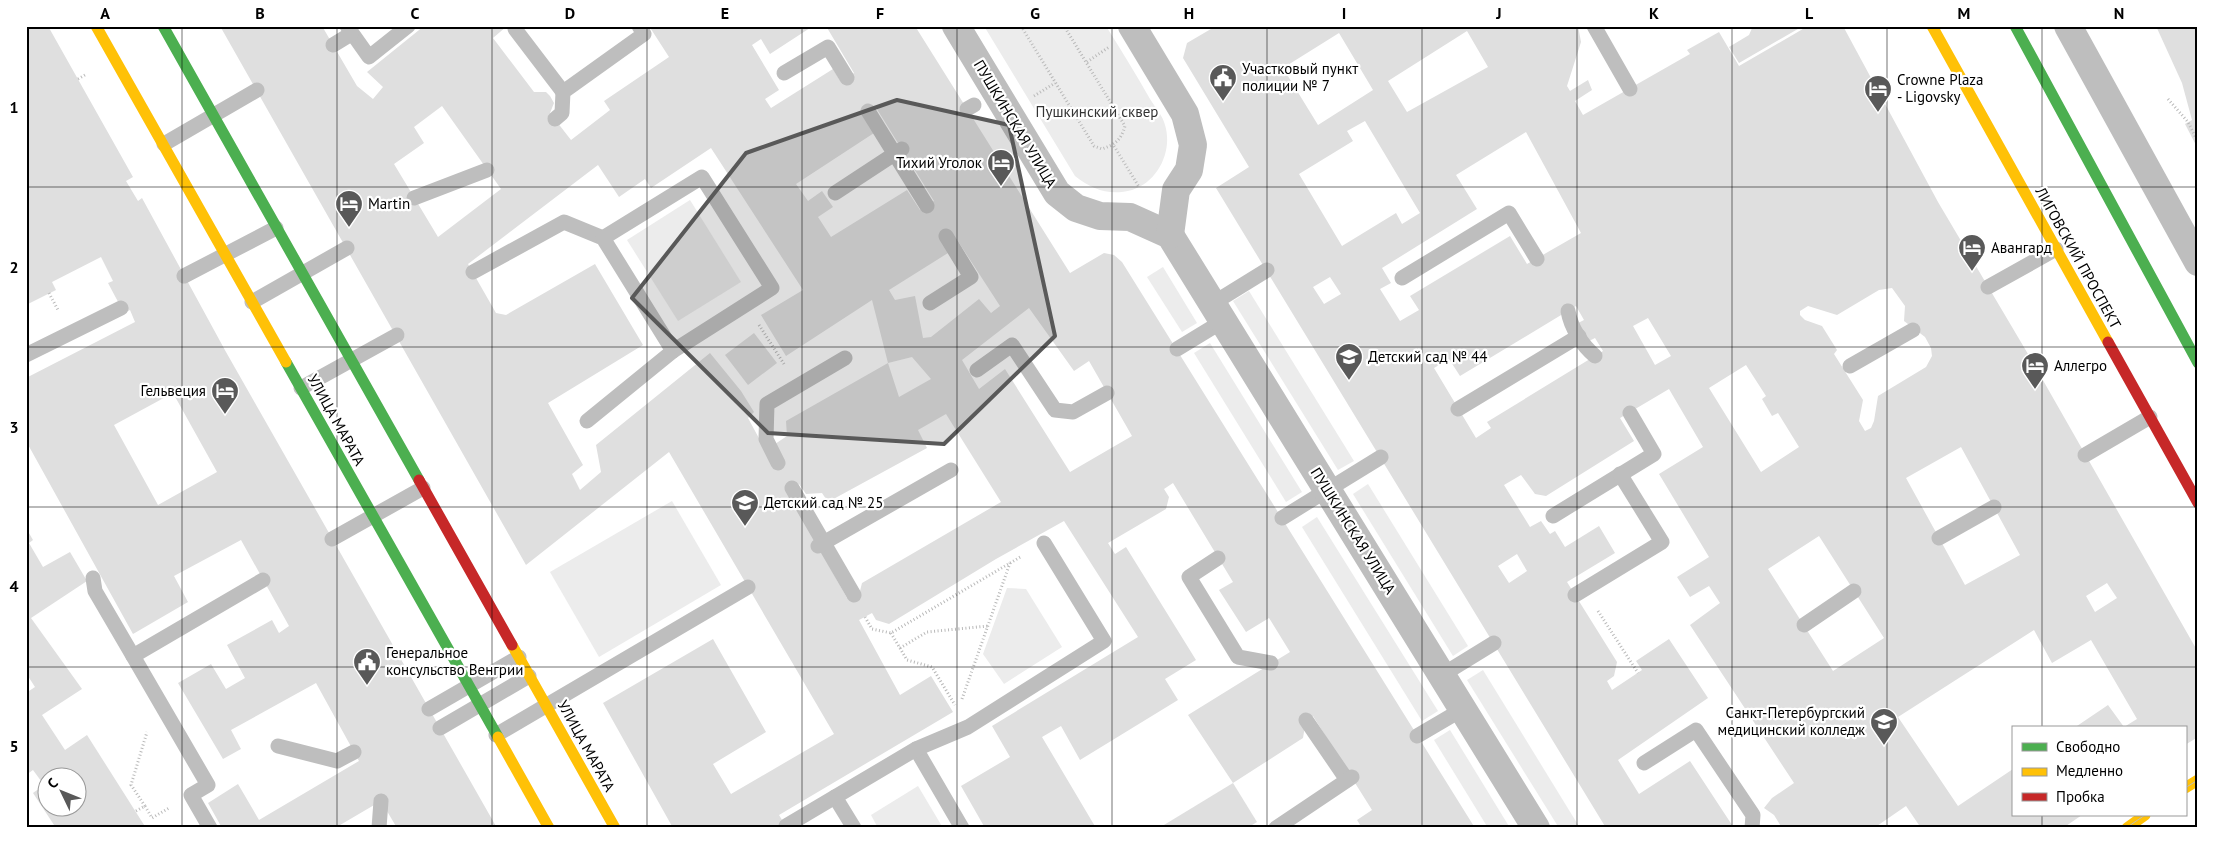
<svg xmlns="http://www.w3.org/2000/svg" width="2224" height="854" font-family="'PT Sans',sans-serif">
<rect width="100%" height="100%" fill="#fff"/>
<g fill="#ececec">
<path d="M984,26H1106C1121,50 1136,74 1150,99C1155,107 1163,116 1165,125C1173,151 1158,182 1132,190C1110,196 1093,190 1075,176Z"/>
<polygon points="690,200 741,282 678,321 627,240"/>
<polygon points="1163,267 1197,323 1182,332 1147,277"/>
<polygon points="1249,291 1354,461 1338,470 1233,301"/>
<polygon points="1210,343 1302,492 1286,502 1194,353"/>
<polygon points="1368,484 1468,646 1453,656 1353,494"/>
<polygon points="672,501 721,585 599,657 550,572"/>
<polygon points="1317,517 1438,711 1422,721 1302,527"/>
<polygon points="1007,588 1026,589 1062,647 1004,684 983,654"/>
<polygon points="1483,670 1580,828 1559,828 1467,680"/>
<polygon points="1450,730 1510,828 1488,828 1434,740"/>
<polygon points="918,786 943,828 878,828 871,815"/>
</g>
<g fill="#dfdfdf" fill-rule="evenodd">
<path d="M26,26H48L133,177L126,181L138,201L142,198L226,352L497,828H397L381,801L335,828H222L208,803L238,784L259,820L359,761L316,683L231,730L241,749L223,759L178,683L211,664L226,689L245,678L227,645L272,620L279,633L289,626L241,540L174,576L188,602L133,634L26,441V378L135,322L130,310L124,313L108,283L113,281L101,257L52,282L56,290L26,305ZM173,393L217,472L158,505L114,425Z"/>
<path d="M220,26H322L357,86L373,99L383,87L367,72L424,26H507L493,38L534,92H546L550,96L554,103L550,113L571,140L610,110L604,101L669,57L649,26H813L770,54L761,39L752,45L779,90L765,99L771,108L833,69L841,82L854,73L826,26H915L1070,273L1104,253L1114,255L1122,262L1475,828H1362L1357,820L1372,810L1313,716L1306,720L1303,738L1233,783L1188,715L1290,652L1269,618L1246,632L1219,590L1233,582L1173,483L1164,489L1169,497L1166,509L1108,543L1115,554L1126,547L1196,660L1165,679L1178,700L1080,760L1061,726L1042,737L1096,828H985L961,786L1010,757L992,726L1138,637L1064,521L996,559L889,624L876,620L872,613L859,620L900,695L931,676L953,712L779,815L787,828H673L603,703L713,639L766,732L713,764L731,794L834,734L669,452L526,565ZM442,106L501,189L438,237L394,164L424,143L414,127ZM875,106L934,201L920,210L907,190L831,237L818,217L833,207L822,191L808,201L796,184L874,133L862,114ZM711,148L803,290L761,315L786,356L872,300L888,363L912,357L931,379L899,397L888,363L786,421L787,436L775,444L774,466L748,418L754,412L741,391L710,353L596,445L601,472L580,490L572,474L583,465L548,403L643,345L595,264L506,315L496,313L468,264L598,165L619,197L645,179L651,188ZM952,232L1000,306L991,313L979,299L931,337L923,338L915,296L895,300L889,290L948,253ZM1029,308L1074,371L1089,361L1132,436L1070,472L1005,369L979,389L962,360ZM946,414L1001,502L862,583L860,591L847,598L787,491L799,484L806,494L822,493L828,502L927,448L918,430Z"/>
<path d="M1216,26H1391L1393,29L1399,26H1578L1581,42L1567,86L1570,91L1588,80L1592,90L1575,101L1583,115L1690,54L1687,50L1719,32L1739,66L1808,26H1843L1938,202L2028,354L2198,652V737L2185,745V728H2074L2108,705L2124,727L2137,719L2091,640L2052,663L2034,630L1898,717L1958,806L2013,769V815H2082L2063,828H1921L1906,806L1874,828H1782L1774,815L1764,808L1772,798L1794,783L1690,625L1720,603L1709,586L1690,597L1677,577L1709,557L1659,474L1703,447L1669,389L1620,418L1634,441L1546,496L1535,494L1521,475L1504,485L1530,527L1541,521L1550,534L1555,531L1565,547L1599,526L1615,553L1567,582L1617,662L1614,676L1607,681L1612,690L1642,670L1636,661L1669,639L1708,698L1618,760L1639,794L1690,761L1734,828H1606L1216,188L1249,167L1183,58L1187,43ZM1467,31L1488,67L1407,112L1388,81ZM1339,33L1373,90L1318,125L1283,68ZM1365,121L1420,213L1402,224L1396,213L1342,246L1299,174L1353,141L1347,131ZM1526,132L1581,233L1527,264L1510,236L1410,296L1419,310L1400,321L1380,289L1391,283L1382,268L1477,209L1456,175ZM1330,277L1341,294L1324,304L1313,287ZM1892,288L1905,306L1904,321L1925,337L1931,348L1932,356L1926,367L1878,396L1874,421L1871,428L1865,431L1859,421L1863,400L1834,354L1837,350L1822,326L1805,320L1800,315V311L1808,306L1837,315L1879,290ZM1576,306L1584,320L1578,323L1589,341L1595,338L1603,351L1487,422L1491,428L1476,438L1434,368L1449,359L1460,376ZM1648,318L1671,356L1655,365L1633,326ZM1746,365L1766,396L1762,399L1772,416L1778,413L1799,447L1761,472L1709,388ZM1961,447L2020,555L1965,585L1906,478ZM1819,536L1884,638L1833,671L1768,569ZM1517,554L1527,571L1509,583L1498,566ZM2107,583L2117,598L2095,612L2086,596Z"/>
<polygon points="1753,26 1803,26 1739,63 1729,47 1749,35"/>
<polygon points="2156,26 2198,26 2198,149 2185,124 2192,120 2182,83"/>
<polygon points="754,333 777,363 748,385 725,355"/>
<path d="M26,528L33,540L29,543L43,567L70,552L87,581L31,618L82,689L42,715L65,750L87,735L146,828H56L33,793L44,785L33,770L26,775V693L35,687L26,673ZM48,776H78V806H48Z"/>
<polygon points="1233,783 1257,822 1247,828 1159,828"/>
</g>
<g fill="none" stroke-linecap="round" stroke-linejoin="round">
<g stroke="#b9b9b9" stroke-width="3" stroke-dasharray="1 2.5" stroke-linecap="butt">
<path d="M1021,26L1094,146L1102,149C1116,144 1121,140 1125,126L1064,26"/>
<polyline points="1087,62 1109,47"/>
<polyline points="78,79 85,75"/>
<polyline points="1034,96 1055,83"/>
<polyline points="2168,99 2188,122 2198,142"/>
<polyline points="1114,146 1139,187"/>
<polyline points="49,293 58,310"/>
<polyline points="759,325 784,364"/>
<polyline points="1598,611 1638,673"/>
<polyline points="865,617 872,629 891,633 1022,556"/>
<polyline points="891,633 907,660 932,667 955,705"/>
<polyline points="900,648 927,632 988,626"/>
<polyline points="962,699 1010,563"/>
<polyline points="145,806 131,785 147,732"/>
<polyline points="136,811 145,806 152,818 169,808"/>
</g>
<g stroke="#bebebe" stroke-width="15">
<polyline points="347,26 369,57 408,26"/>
<polyline points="1594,26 1630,89"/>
<polyline points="515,29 563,92"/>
<polyline points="333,45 351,34"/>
<polyline points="784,73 828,47 847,78"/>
<polyline points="967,109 974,105"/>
<polyline points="868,111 927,206"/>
<polyline points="555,119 562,113 563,92 644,34 639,26"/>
<polyline points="164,144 257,90"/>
<polyline points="835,193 902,149"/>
<polyline points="414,198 487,170"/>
<polyline points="473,272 564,222 603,238 673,351"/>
<polyline points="184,276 276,228"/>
<polyline points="1402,278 1509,213 1537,259"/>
<polyline points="1988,287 2056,249"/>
<polyline points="252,302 347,248"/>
<polyline points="930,303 971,277 946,236"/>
<polyline points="1212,304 1267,270"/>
<path d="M1568,311C1571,328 1582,345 1595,356"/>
<polyline points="1177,349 1223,321"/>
<polyline points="26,355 121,308"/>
<polyline points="1850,366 1913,330"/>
<polyline points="977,370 1012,345 1055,410 1073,412 1107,393"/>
<polyline points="301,388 397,335"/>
<polyline points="1458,409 1579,336"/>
<polyline points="587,421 673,351 772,288 702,177 603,238"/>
<polyline points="2085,455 2150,417"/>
<polyline points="778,463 766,439 767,404 845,358"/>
<polyline points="792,488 854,595"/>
<polyline points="1553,516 1654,454 1630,413"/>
<polyline points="1282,518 1381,457"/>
<polyline points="1939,538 1994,507"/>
<polyline points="332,539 423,488"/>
<polyline points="818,546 951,470"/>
<polyline points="1218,558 1189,577 1238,657 1271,663"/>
<polyline points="93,578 95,591 133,656"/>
<polyline points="1575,595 1662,542 1620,474"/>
<polyline points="1804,625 1854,591"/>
<polyline points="1442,675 1494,643"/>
<polyline points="429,709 519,657"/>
<polyline points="1306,720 1347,780"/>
<polyline points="440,728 529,676"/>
<polyline points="496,735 748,587"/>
<polyline points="1417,736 1463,709"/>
<polyline points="278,746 337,761 354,752"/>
<polyline points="916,749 962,828"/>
<polyline points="1644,763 1696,730 1753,815 1752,828"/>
<polyline points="835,797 854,828"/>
<polyline points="786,826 916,749 968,727 1104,641 1044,543"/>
<polyline points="210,828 191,795 208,785 133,656 263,580"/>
<polyline points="379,828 381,801"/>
<polyline points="1276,828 1352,777"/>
</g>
<g stroke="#bebebe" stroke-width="28">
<polyline points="956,26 1057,193 1076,208 1100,216 1130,217 1170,235 1536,828"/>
<polyline points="1132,26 1185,114 1193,145 1189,170 1176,190 1170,235"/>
<polyline points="2068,26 2198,262"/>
</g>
<g stroke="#4caf50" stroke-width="11">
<polyline points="163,26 419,480"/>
<polyline points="2015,26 2198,363"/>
<polyline points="286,362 498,737"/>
</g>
<g stroke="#ffc107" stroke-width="11">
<polyline points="96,26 286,362"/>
<polyline points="1932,26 2108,342"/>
<polyline points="512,645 615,828"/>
<polyline points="498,737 549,828"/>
<polyline points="2185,788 2198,780"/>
<polyline points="2127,828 2145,815"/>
</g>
<g stroke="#c62828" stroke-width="11">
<polyline points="2108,342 2198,503"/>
<polyline points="419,480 512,645"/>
</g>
<g stroke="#bebebe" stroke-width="1">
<polyline points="2185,788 2198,780"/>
<polyline points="2126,828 2145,815"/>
</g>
</g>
<path fill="#595959" fill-opacity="0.2" stroke="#595959" stroke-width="4" stroke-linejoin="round" d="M897,100L1009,125L1055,336L944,444L768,433L632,298L746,153Z"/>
<path fill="none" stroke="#000" stroke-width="1" stroke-opacity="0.55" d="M182,26V828M337,26V828M492,26V828M647,26V828M802,26V828M957,26V828M1112,26V828M1267,26V828M1422,26V828M1577,26V828M1732,26V828M1887,26V828M2042,26V728M26,187H2198M26,347H2198M26,507H2198M26,667H2198M2042,815V828"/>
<defs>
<symbol id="civic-pin" viewBox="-11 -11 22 30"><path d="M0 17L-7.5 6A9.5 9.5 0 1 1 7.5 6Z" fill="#595959" stroke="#fff"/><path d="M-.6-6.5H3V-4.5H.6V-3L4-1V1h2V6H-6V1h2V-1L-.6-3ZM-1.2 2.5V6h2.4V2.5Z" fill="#fff"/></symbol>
<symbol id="hotel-pin" viewBox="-11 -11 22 30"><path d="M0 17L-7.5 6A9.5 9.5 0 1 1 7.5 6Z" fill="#595959" stroke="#fff"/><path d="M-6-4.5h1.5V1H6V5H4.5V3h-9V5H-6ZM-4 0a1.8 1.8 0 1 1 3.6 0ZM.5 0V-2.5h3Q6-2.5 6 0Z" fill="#fff"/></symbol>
<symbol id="school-pin" viewBox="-11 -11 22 30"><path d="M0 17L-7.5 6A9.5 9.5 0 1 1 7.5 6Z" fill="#595959" stroke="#fff"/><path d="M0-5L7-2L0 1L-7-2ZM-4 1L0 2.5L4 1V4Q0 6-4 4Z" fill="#fff"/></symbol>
<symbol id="university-pin" viewBox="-11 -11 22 30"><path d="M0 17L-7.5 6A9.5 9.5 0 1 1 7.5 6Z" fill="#595959" stroke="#fff"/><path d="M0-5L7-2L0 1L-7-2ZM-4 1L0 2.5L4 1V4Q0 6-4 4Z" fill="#fff"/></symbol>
</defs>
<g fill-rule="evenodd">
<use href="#civic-pin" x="1207" y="62" width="32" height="43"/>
<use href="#hotel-pin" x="1862" y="73" width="32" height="43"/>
<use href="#hotel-pin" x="985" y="147" width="32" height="43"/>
<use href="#hotel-pin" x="333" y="188" width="32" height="43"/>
<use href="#hotel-pin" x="1956" y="232" width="32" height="43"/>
<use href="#school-pin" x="1333" y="341" width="32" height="43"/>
<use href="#hotel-pin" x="2019" y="350" width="32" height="43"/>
<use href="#hotel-pin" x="209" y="375" width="32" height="43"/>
<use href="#school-pin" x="729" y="487" width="32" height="43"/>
<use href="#civic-pin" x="351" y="646" width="32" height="43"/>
<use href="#university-pin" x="1868" y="706" width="32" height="43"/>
</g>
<g text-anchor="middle" stroke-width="4.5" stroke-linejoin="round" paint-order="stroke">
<g font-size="15" fill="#000" stroke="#fff" text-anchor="start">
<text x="1242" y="74">Участковый пункт<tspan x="1242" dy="17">полиции № 7</tspan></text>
<text x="1897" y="85">Crowne Plaza<tspan x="1897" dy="17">- Ligovsky</tspan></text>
<text x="982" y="168" text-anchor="end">Тихий Уголок</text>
<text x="368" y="209">Martin</text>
<text x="1991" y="253">Авангард</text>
<text x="1368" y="362">Детский сад № 44</text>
<text x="2054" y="371">Аллегро</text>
<text x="206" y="396" text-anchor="end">Гельвеция</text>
<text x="764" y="508">Детский сад № 25</text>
<text x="386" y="658">Генеральное<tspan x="386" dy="17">консульство Венгрии</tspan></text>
<text x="1865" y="718" text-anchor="end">Санкт-Петербургский<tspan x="1865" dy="17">медицинский колледж</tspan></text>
</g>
<g font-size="15" fill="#333" stroke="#fff">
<text x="1097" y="117">Пушкинский сквер</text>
</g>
<g font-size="15" fill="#000" stroke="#fff">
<text transform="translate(1015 124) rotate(59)" y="5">ПУШКИНСКАЯ УЛИЦА</text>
<text transform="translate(2078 258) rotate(61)" y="5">ЛИГОВСКИЙ ПРОСПЕКТ</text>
<text transform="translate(336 420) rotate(61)" y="5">УЛИЦА МАРАТА</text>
<text transform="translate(1353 531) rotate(58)" y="5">ПУШКИНСКАЯ УЛИЦА</text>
<text transform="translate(586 746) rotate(61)" y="5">УЛИЦА МАРАТА</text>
</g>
</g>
<rect width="2224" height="854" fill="none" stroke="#ffffff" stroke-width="55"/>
<rect x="2012" y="726" width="175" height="90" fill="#ffffff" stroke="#999999"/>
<rect x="2022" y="743" width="25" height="8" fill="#4caf50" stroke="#999999"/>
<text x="2056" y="752" font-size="15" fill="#000000">Свободно</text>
<rect x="2022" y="768" width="25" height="8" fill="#ffc107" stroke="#999999"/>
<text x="2056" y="776" font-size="15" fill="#000000">Медленно</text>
<rect x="2022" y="793" width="25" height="8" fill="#c62828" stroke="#999999"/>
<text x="2056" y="802" font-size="15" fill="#000000">Пробка</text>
<g transform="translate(62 792) rotate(313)"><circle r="24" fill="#ffffff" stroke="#999999"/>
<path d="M0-4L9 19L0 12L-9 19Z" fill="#595959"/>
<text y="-8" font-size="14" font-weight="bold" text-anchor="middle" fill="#000000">С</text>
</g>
<rect x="28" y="28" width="2168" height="798" fill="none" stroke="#000" stroke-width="2"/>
<g font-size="16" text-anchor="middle" font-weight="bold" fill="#000">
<text x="105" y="19">A</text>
<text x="260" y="19">B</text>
<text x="415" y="19">C</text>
<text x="570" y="19">D</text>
<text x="725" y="19">E</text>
<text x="880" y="19">F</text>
<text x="1035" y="19">G</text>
<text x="1189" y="19">H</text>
<text x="1344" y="19">I</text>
<text x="1499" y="19">J</text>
<text x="1654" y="19">K</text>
<text x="1809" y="19">L</text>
<text x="1964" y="19">M</text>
<text x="2119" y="19">N</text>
<text x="14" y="113">1</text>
<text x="14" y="273">2</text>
<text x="14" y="433">3</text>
<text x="14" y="592">4</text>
<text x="14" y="752">5</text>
</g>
</svg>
